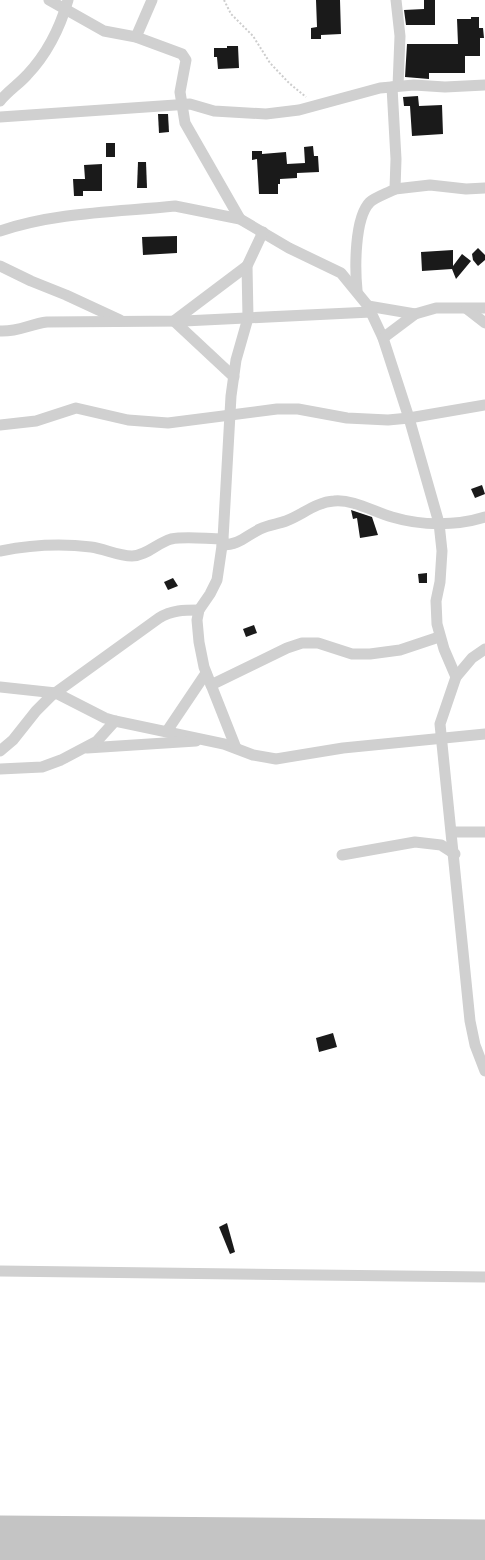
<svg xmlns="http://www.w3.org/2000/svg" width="485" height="1560" font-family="Raleway,sans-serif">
<rect width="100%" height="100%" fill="#fff"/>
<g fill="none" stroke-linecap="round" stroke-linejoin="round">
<polyline stroke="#c4c4c4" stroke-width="75" points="0,1553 485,1557"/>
</g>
<g fill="#1a1a1a">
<polygon points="316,0 340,0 341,34 321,35 321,39 311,39 311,28 317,27"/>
<polygon points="424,0 435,0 435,25 406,25 404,10 424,9"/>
<polygon points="471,17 479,17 479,28 483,28 484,38 480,38 480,56 465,56 465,73 429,73 429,79 405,77 407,44 458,44 457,19 471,19"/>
<polygon points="227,46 238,46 239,68 218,69 217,57 214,57 214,48 227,48"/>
<polygon points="418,96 419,106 442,105 443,134 412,136 410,106 404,106 403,97"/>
<polygon points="158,114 168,114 169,132 159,133"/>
<rect x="106" y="143" width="9" height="14"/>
<polygon points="313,146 314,156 318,156 319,172 297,173 297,178 280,179 280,184 278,184 278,194 259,194 257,159 252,160 252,151 262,151 262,154 286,152 287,164 305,163 304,147"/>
<polygon points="138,162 146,162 147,188 137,188"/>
<polygon points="102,164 102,191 83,191 83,196 74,196 73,179 85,179 84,165"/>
<polygon points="177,236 177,253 143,255 142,237"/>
<polygon points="478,248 485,255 485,260 478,266 473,260 472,254"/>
<polygon points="453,250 453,266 462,254 471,261 456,279 452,269 422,271 421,252"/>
<polygon points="482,485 485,494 475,498 471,489"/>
<polygon points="351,510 372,517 378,535 360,538 357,518 353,519"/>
<polygon points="427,573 427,583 419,583 418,574"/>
<polygon points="173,578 178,586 168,590 164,582"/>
<polygon points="254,625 257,633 246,637 243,629"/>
<polygon points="333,1033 337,1047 319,1052 316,1038"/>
<polygon points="227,1223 235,1252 230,1254 219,1227"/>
</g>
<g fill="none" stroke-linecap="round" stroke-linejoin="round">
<polyline stroke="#cdcdcd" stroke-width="2" stroke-dasharray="2 2" stroke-linecap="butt" points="224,0 231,14 253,36 270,63 289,83 306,97"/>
<g stroke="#d0d0d0" stroke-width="11">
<polyline points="49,0 104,31 136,37 182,54 186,60 180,92 185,123 240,219"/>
<polyline points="396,0 400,36 398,86"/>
<polyline points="136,37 152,0"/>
<path d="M0,101C8,91 19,84 27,75C47,54 60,28 68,0"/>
<polyline points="0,117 190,104 214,111 266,114 299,110 380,88 414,85 445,87 485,85"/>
<polyline points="395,189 430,185 466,189 485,188"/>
<path d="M0,231C56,212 117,212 175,206L240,219L289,248L341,273L368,306L383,338L409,418L439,523L442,551L440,582L436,601L437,624L444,649L456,677"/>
<polyline points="0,266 31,281 66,295 120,320"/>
<path d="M357,290C355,270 354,218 370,202C376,197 388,193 395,189L396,159L392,87"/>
<polyline points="368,306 415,314 436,308 485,308"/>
<polyline points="467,309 485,323"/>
<path d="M0,331C18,332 30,324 47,322L184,321L371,312"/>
<polyline points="383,338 415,314"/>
<polyline points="234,377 174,321 247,266"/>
<polyline points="0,425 36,421 76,408 128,420 168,423 277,409 298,409 347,418 388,420 409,418 485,405"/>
<path d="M222,545C239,545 246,536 260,529C268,525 278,524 286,521C302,515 316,502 334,501C353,499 374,512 392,517C422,526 456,526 485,517"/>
<path d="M0,551C30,545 60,543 91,547C105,549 118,556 132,556C146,556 157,543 171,539C187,536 206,539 223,539"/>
<polyline points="485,649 472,658 456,677 440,724 470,1021 475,1045 485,1071"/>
<polyline points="211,685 287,648 302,643 318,643 352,654 370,654 400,650 439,637"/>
<polyline points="0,687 56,693 105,718 115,721 224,744 253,755 276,759 343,748 485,734"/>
<polyline points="167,731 206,673"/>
<polyline points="87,748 196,741"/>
<polyline points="236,748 204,667 199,642 197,620 199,610 210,594 217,580 223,539 231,396 236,360 248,318 247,266 263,232"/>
<path d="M0,751L13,740L36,711L51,696L159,618C172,610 184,610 199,610"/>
<polyline points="0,769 42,767 61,760 97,741 115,721"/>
<polyline points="452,832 485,832"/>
<polyline points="342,855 415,842 441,845 455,854"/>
<polyline points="0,1271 485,1277"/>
</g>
</g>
</svg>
